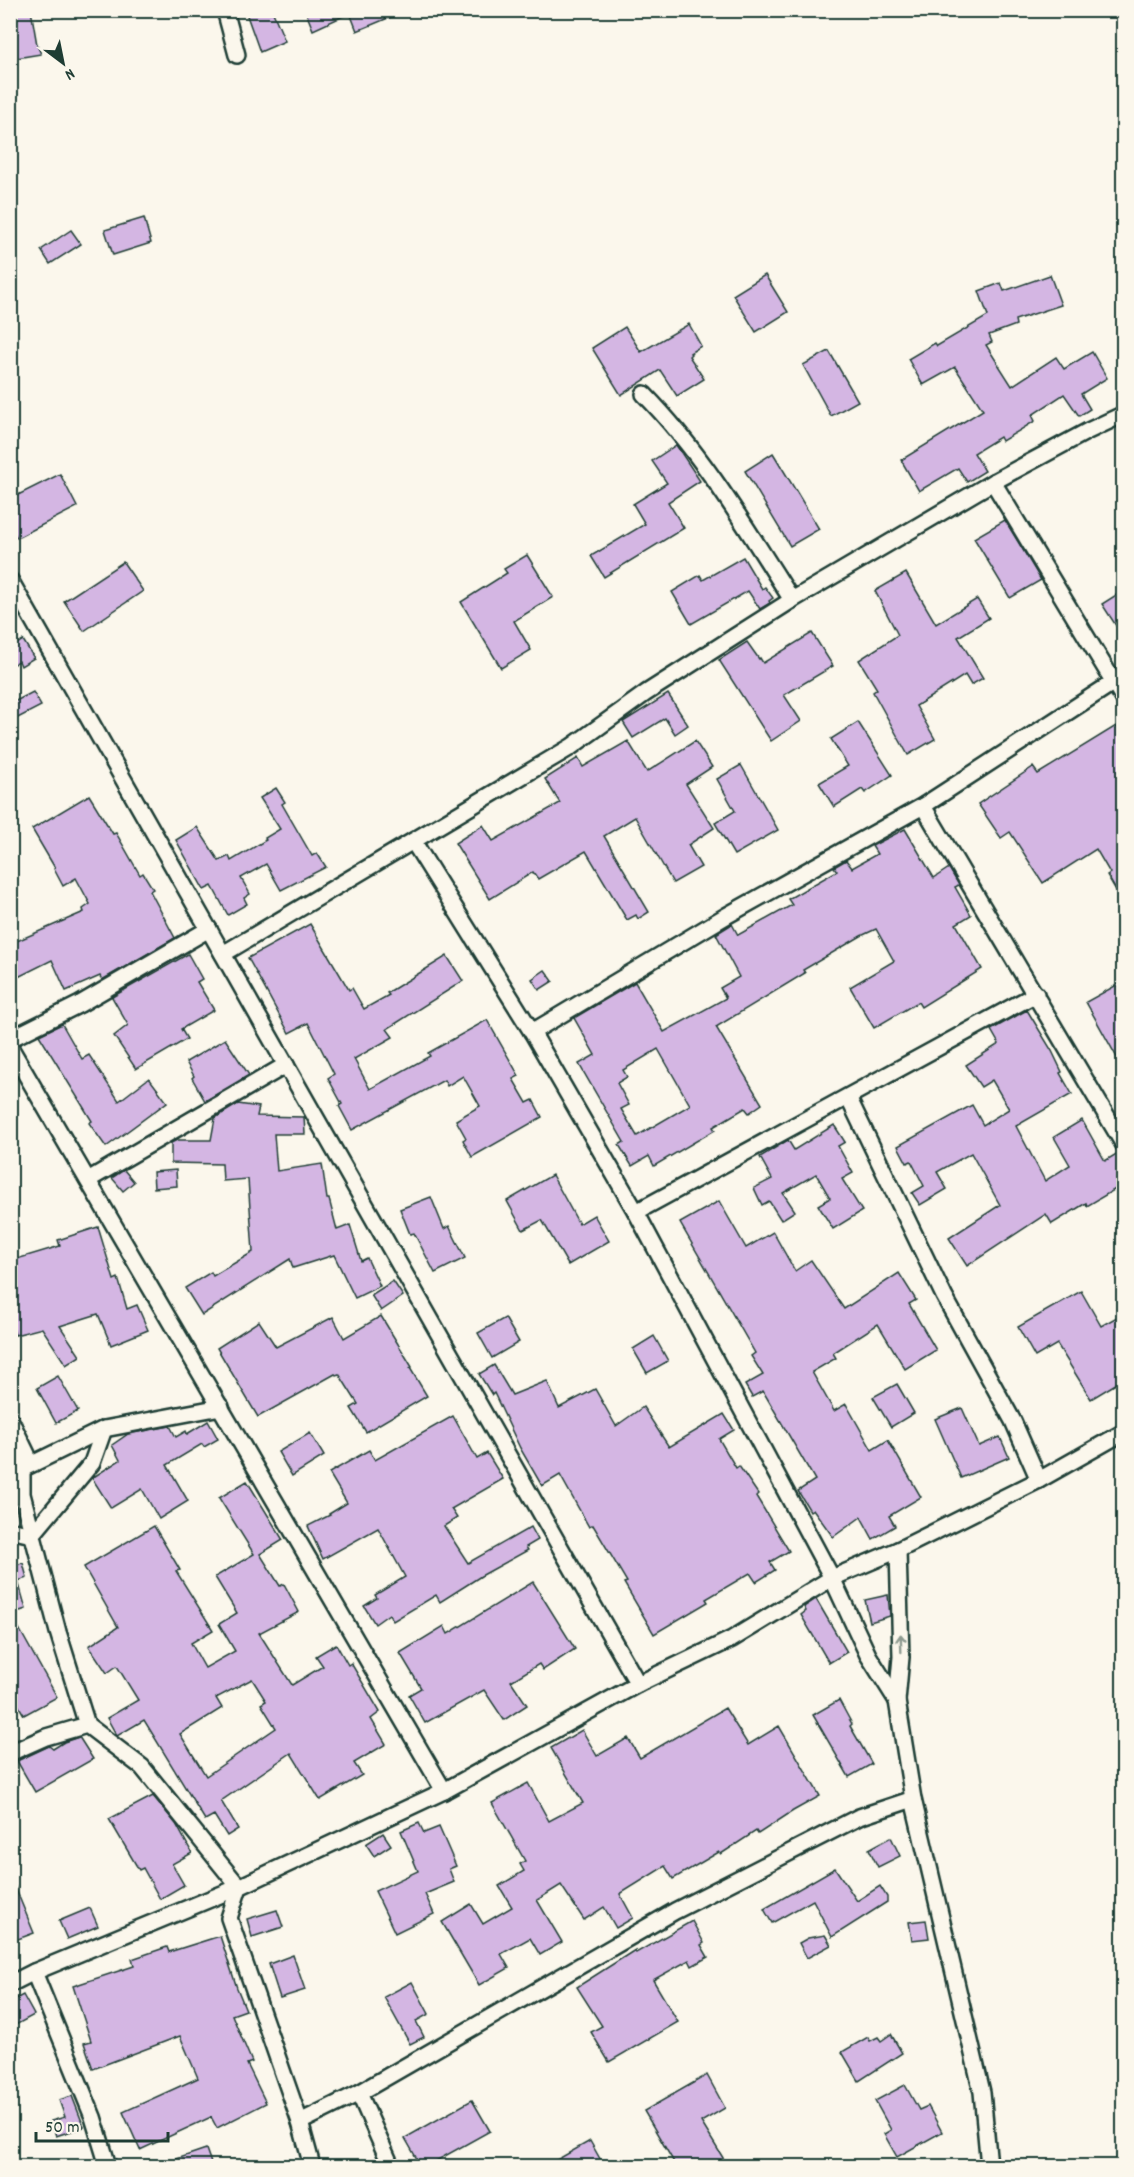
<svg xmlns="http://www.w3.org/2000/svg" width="1134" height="2177" font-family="Dekko,sans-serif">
<rect width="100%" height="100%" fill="#fbf7ec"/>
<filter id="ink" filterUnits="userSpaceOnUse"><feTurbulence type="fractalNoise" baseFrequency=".0167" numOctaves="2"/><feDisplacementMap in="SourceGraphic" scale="12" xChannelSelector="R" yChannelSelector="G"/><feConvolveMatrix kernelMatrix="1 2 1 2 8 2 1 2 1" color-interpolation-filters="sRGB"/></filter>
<g filter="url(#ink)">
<g fill="#d4b6e3" stroke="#1f3d34" stroke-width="1.5" fill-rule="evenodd">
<polygon points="10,10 31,10 37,45 41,54 10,59"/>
<polygon points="245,10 272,10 285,41 260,52"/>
<polygon points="305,10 405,10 405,11 357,31 350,13 313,30"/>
<polygon points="144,218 151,243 113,255 105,230"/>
<polygon points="71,230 81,244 50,264 41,250"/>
<polygon points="765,275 788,312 756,332 733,295"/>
<polygon points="1050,275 1061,305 1015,320 1016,325 989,335 992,342 986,345 1012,386 1056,357 1064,369 1092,352 1107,378 1081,394 1090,409 1079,416 1064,394 1032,415 1035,421 1002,441 1000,437 974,453 985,471 967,482 958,468 919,491 901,460 983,410 955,367 923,385 908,359 935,343 937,346 988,316 979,291 1001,283 1004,291"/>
<polygon points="689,324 701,346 690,353 691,354 689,356 704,379 677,396 660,370 621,395 592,348 625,327 641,352"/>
<polygon points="829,351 858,401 831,416 803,365"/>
<polygon points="676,445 700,481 668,502 684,528 604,577 591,556 645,524 633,504 667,483 652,461"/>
<polygon points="773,453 819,529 790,546 745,471"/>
<polygon points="60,474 77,507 17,538 10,525 10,499"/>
<polygon points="1005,520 1041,580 1010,598 974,538"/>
<polygon points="527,555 553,597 514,621 531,650 501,668 461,602 507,573 504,569"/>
<polygon points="743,557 762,589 765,587 773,598 769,601 770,603 760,609 748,591 691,624 672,592 700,575 703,580"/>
<polygon points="123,562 143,591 84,631 64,601"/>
<polygon points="906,573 936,624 977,599 989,618 958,637 983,678 971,685 965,675 916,706 935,739 908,755 873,692 877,689 859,660 898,635 875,591"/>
<polygon points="1124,590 1124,638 1102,604"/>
<polygon points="812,633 833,666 784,695 801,721 771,741 719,660 747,642 759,659 760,658 763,663"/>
<polygon points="23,640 34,658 21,666 19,661 10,666 10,648"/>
<polygon points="33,692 41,706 10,722 10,704"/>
<polygon points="668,694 688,725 675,734 665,718 633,738 623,722"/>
<polygon points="858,722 892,775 865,793 862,789 834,807 819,783 848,766 831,739"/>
<polygon points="1116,726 1124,738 1124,904 1107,875 1110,873 1096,849 1043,883 1010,832 1001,838 978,804 1033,767 1038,774"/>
<polygon points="628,741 647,772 695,741 712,767 686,784 714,828 688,845 701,867 673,883 635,817 604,836 649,912 638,919 636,915 627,920 586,851 538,879 533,872 490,899 455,843 483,825 493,841 560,803 545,779 578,758 583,767"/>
<polygon points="741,765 778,830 734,855 715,823 735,811 717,779"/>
<polygon points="276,788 285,802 282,804 312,856 317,853 326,867 281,890 266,864 241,878 250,894 244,898 247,904 228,915 212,886 204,890 176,840 197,827 219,861 229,856 231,861 266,840 265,838 280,829 260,798"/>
<polygon points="89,795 113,834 116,833 140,875 143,873 153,889 150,891 175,938 102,980 100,976 66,991 52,960 10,981 10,944 84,912 83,909 90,904 76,878 63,886 54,869 55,868 32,829"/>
<path d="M905,829L934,878L949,868L959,885L955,887L971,915L956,924L982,969L921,1007L918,1002L874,1028L850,987L894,961L876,929L861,936L803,970L805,973L716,1027L762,1104L749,1113L745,1108L713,1127L715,1130L654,1166L649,1156L632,1166L619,1145L624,1142L579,1064L595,1055L574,1018L635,982L664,1032L726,998L720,988L739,977L716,934L732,924L738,935L792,905L788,899L837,871L834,867L846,860L852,868L877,854L872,846ZM658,1049L690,1105L637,1136L621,1109L629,1105L617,1083L627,1077L623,1070Z"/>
<polygon points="310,924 349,990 352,988 364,1009 389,995 387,993 447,956 463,981 387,1029 393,1037 354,1059 370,1089 430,1056 428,1053 487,1020 519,1076 513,1079 527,1103 533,1100 542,1117 472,1157 463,1140 466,1138 456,1120 480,1106 463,1076 447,1086 444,1080 352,1130 339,1106 342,1104 328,1078 334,1074 308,1023 289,1033 248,958"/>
<polygon points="188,954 202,979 197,982 214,1010 181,1029 187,1039 136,1069 114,1036 128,1025 112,997"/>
<polygon points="545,970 553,981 539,990 532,979"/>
<polygon points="1124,981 1124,1070 1086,1002"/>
<polygon points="1027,1010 1052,1051 1062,1072 1060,1073 1072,1094 1016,1126 1045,1181 1070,1165 1054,1137 1082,1120 1105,1161 1118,1153 1124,1162 1124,1184 1087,1206 1086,1203 1052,1224 1046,1214 967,1266 949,1238 1000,1205 971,1153 937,1172 947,1189 920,1205 912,1193 924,1186 911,1161 907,1163 898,1146 972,1105 983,1125 1009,1109 992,1080 981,1087 966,1065 999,1044 991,1030"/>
<polygon points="62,1024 82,1059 89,1055 119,1101 149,1078 167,1102 106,1147 89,1123 92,1121 39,1035"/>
<polygon points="225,1039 249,1075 205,1101 192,1078 194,1076 186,1062"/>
<polygon points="238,1104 259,1107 257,1116 304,1117 305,1134 274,1134 277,1171 322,1164 327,1199 329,1199 337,1230 350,1225 361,1261 367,1258 380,1286 355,1298 334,1255 293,1268 290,1259 202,1315 185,1288 211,1272 213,1276 253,1252 248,1179 223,1181 222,1164 171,1163 171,1143 177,1140 211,1140 215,1118"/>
<polygon points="834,1125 845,1142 838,1146 853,1173 842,1179 862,1211 833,1229 818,1205 830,1198 816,1174 783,1193 795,1211 781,1220 769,1201 762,1205 754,1188 772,1179 760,1157 788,1140 794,1150"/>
<polygon points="124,1170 134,1182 123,1191 112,1178"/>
<polygon points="176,1170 177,1186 154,1188 153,1172"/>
<polygon points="552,1175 579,1224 594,1215 609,1241 568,1265 542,1220 523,1230 507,1201"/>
<polygon points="431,1197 444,1229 449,1226 465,1258 435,1273 414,1233 410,1234 400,1209"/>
<polygon points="719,1201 746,1248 773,1232 795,1271 811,1260 844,1309 899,1273 916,1300 909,1304 936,1350 905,1369 878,1324 833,1353 836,1358 812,1372 834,1411 846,1404 872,1450 888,1440 921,1497 889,1516 895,1526 873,1539 861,1517 833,1537 813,1509 810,1511 798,1491 815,1480 763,1391 752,1397 745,1385 763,1375 751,1356 755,1353 680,1223"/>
<polygon points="98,1227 114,1280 118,1278 127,1309 137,1305 148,1330 111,1345 98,1314 60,1326 80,1356 66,1365 42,1328 15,1335 10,1318 10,1261 60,1246 58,1240"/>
<polygon points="393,1281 403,1296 381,1311 371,1295"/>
<polygon points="1081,1291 1101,1326 1124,1313 1124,1379 1091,1399 1057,1344 1035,1357 1018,1327"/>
<polygon points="381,1316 412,1367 410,1368 427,1396 366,1432 351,1408 358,1404 339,1374 336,1375 335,1374 258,1417 217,1348 259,1321 276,1347 333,1317 344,1338"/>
<polygon points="505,1318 519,1342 492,1358 478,1333"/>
<polygon points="654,1336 668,1361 647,1373 633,1349"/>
<polygon points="494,1365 512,1395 547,1381 559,1408 595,1389 616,1426 643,1407 669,1447 724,1414 734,1430 719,1439 736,1468 739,1466 758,1494 756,1496 789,1551 770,1562 775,1570 756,1582 750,1573 706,1599 708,1602 654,1634 624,1583 627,1582 593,1525 589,1527 560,1475 542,1486 520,1448 494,1393 492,1395 479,1374"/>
<polygon points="58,1376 78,1411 56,1423 37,1388"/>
<polygon points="897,1384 914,1413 891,1427 873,1397"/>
<polygon points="962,1408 979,1446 1000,1437 1009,1457 961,1478 935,1419"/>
<polygon points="453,1416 477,1459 487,1453 503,1479 451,1509 457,1518 444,1526 468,1563 531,1527 538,1540 526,1547 528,1550 481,1576 440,1602 436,1595 393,1621 389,1614 375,1624 364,1606 377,1598 375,1595 405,1577 378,1528 323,1559 308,1526 330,1515 329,1514 347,1503 329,1473 369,1450 375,1460"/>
<polygon points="208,1421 218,1439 204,1447 202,1444 167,1465 188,1501 159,1519 142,1489 111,1508 92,1478 120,1460 112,1445 128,1434 170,1426 176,1437 186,1431 187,1434"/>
<polygon points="310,1433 324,1456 292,1476 278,1452"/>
<path d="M247,1481L283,1540L260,1554L280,1586L284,1584L299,1612L259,1633L292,1685L323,1666L316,1656L336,1644L348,1665L351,1663L380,1712L371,1719L386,1744L354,1763L362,1775L320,1800L291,1753L221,1801L238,1829L227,1836L214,1815L205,1820L144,1720L117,1736L107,1718L138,1700L117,1666L107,1673L89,1646L118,1627L84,1567L154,1526L180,1570L176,1571L213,1630L191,1643L205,1668L235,1651L219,1624L237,1613L215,1577L254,1554L219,1498ZM252,1679L266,1701L261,1704L276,1728L206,1776L180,1734L222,1708L216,1698Z"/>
<polygon points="23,1563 27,1578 18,1581 26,1609 11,1614 57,1697 24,1715 10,1691 10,1566"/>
<polygon points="533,1582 575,1649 543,1670 539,1664 511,1681 527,1705 504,1720 484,1690 425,1723 409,1695 421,1688 400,1653 444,1626 448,1634"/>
<polygon points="888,1595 890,1616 870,1622 865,1600"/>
<polygon points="816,1599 847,1652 829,1663 801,1615 806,1611 804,1607"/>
<polygon points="839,1700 852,1724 850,1726 872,1764 849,1777 813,1715"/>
<polygon points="725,1708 748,1745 779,1726 820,1796 793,1811 758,1834 756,1831 721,1854 719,1852 673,1879 665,1866 620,1894 633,1918 616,1928 604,1907 584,1920 561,1885 537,1900 562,1942 540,1955 530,1938 501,1954 509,1968 479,1985 442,1922 471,1904 483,1924 512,1907 499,1886 524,1871 520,1864 525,1861 492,1803 528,1783 549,1821 583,1803 551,1748 582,1730 597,1756 628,1738 640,1758"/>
<polygon points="79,1737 93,1759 35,1792 17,1761 49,1746 53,1749 64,1742"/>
<polygon points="153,1796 176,1824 192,1853 172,1864 184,1885 160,1899 143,1868 139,1870 109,1819"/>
<polygon points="419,1823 424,1833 439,1827 456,1866 449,1869 454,1882 425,1894 434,1914 395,1933 375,1891 418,1871 401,1831"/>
<polygon points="383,1833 391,1845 374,1856 366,1844"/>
<polygon points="891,1837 900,1856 878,1867 869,1849"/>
<polygon points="835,1868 857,1901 880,1886 887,1897 887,1902 832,1937 813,1900 772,1923 764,1909"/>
<polygon points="10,1875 34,1933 10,1942"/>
<polygon points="90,1908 98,1926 67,1939 59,1921"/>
<polygon points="277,1910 283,1927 252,1937 247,1919"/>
<polygon points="926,1920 929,1938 912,1940 909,1922"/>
<polygon points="692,1921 704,1943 701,1945 708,1957 692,1966 689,1960 653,1980 678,2022 609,2062 591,2032 602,2026 577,1987 635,1950 636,1953"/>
<polygon points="825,1935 831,1945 807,1958 799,1943 808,1938"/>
<polygon points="220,1936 237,1988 246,2010 232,2015 252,2062 247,2064 266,2103 217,2128 211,2117 140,2150 123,2112 198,2078 180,2036 93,2069 84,2043 91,2041 73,1986 134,1966 132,1959 167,1947 169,1952"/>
<polygon points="293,1955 305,1990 280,1998 269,1964"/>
<polygon points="412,1982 429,2014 416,2021 424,2037 410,2044 384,1997"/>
<polygon points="23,1995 34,2015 10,2028 10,2002"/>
<polygon points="891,2034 902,2053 859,2081 842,2052 868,2037 870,2041 878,2037 881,2041"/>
<polygon points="707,2075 725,2108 701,2122 728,2166 676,2166 644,2111"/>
<polygon points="905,2085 919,2110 928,2106 942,2132 897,2157 884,2134 891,2130 875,2101"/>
<polygon points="72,2096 84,2127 56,2136 51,2121 65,2117 59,2100"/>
<polygon points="472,2100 490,2131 427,2166 421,2166 405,2138"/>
<polygon points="590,2141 604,2166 546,2166"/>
<polygon points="206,2149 212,2166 162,2166 162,2164"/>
</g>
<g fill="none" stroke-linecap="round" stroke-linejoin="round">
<defs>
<g id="street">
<polyline points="225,10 237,55"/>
<path d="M644,394C703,454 747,529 792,600"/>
<polyline points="993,482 1124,699"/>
<polyline points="10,580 638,1684"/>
<polyline points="923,806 1124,1145"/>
<polyline points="413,841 532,1032 636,1212 832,1578 868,1655 897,1701"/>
<polyline points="223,954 571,747 646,693 792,600 993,482 1088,431 1124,414"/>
<polyline points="532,1032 726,916 923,806 1114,682"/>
<polyline points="10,1039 80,1004 209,929"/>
<polyline points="10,1047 444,1791"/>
<polyline points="848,1097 944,1296 1013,1421 1039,1480"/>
<polyline points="88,1180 286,1065"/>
<polyline points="636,1212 1036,994"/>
<polyline points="10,1419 27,1454 22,1469 22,1494 58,1632 87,1725 142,1767 239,1887 229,1918 300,2122 312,2166"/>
<polyline points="22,1469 104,1429 221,1407"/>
<polyline points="10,1530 32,1535 92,1463 104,1429"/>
<polyline points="898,1550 901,1657 897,1701 913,1799 982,2092 989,2166"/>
<polyline points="10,1753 46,1737 87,1725"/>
<polyline points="34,1972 93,2117 108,2166"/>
<polyline points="10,1984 34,1972 239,1887 444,1791 638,1684 732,1639 832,1578 898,1550 1039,1480 1124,1432"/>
<polyline points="359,2093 391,2166"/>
<polyline points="300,2122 359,2093 675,1911 859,1817 913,1799"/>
</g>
</defs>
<use href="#street" stroke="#1f3d34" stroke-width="20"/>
<use href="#street" stroke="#fbf7ec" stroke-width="15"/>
</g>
<defs><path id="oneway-shaft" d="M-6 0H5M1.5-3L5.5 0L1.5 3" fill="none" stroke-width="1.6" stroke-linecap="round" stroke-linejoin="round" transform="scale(1.5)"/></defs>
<use stroke="#8d9a90" href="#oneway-shaft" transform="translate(901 1643) rotate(-92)"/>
</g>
<rect width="1134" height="2177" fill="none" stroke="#fbf7ec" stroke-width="36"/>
<rect x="18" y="18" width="1098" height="2141" fill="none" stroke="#1f3d34" stroke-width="2" filter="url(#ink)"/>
<g transform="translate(63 63) rotate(148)" stroke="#fbf7ec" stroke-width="4.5" paint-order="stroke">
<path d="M0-4.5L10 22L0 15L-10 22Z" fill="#1f3d34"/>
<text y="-9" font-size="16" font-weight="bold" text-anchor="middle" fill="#1f3d34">N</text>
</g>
<path d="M36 2132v9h132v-9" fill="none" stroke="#1f3d34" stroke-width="3"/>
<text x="45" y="2132" font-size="18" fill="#1f3d34" stroke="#fbf7ec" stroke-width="4.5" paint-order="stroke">50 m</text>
</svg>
